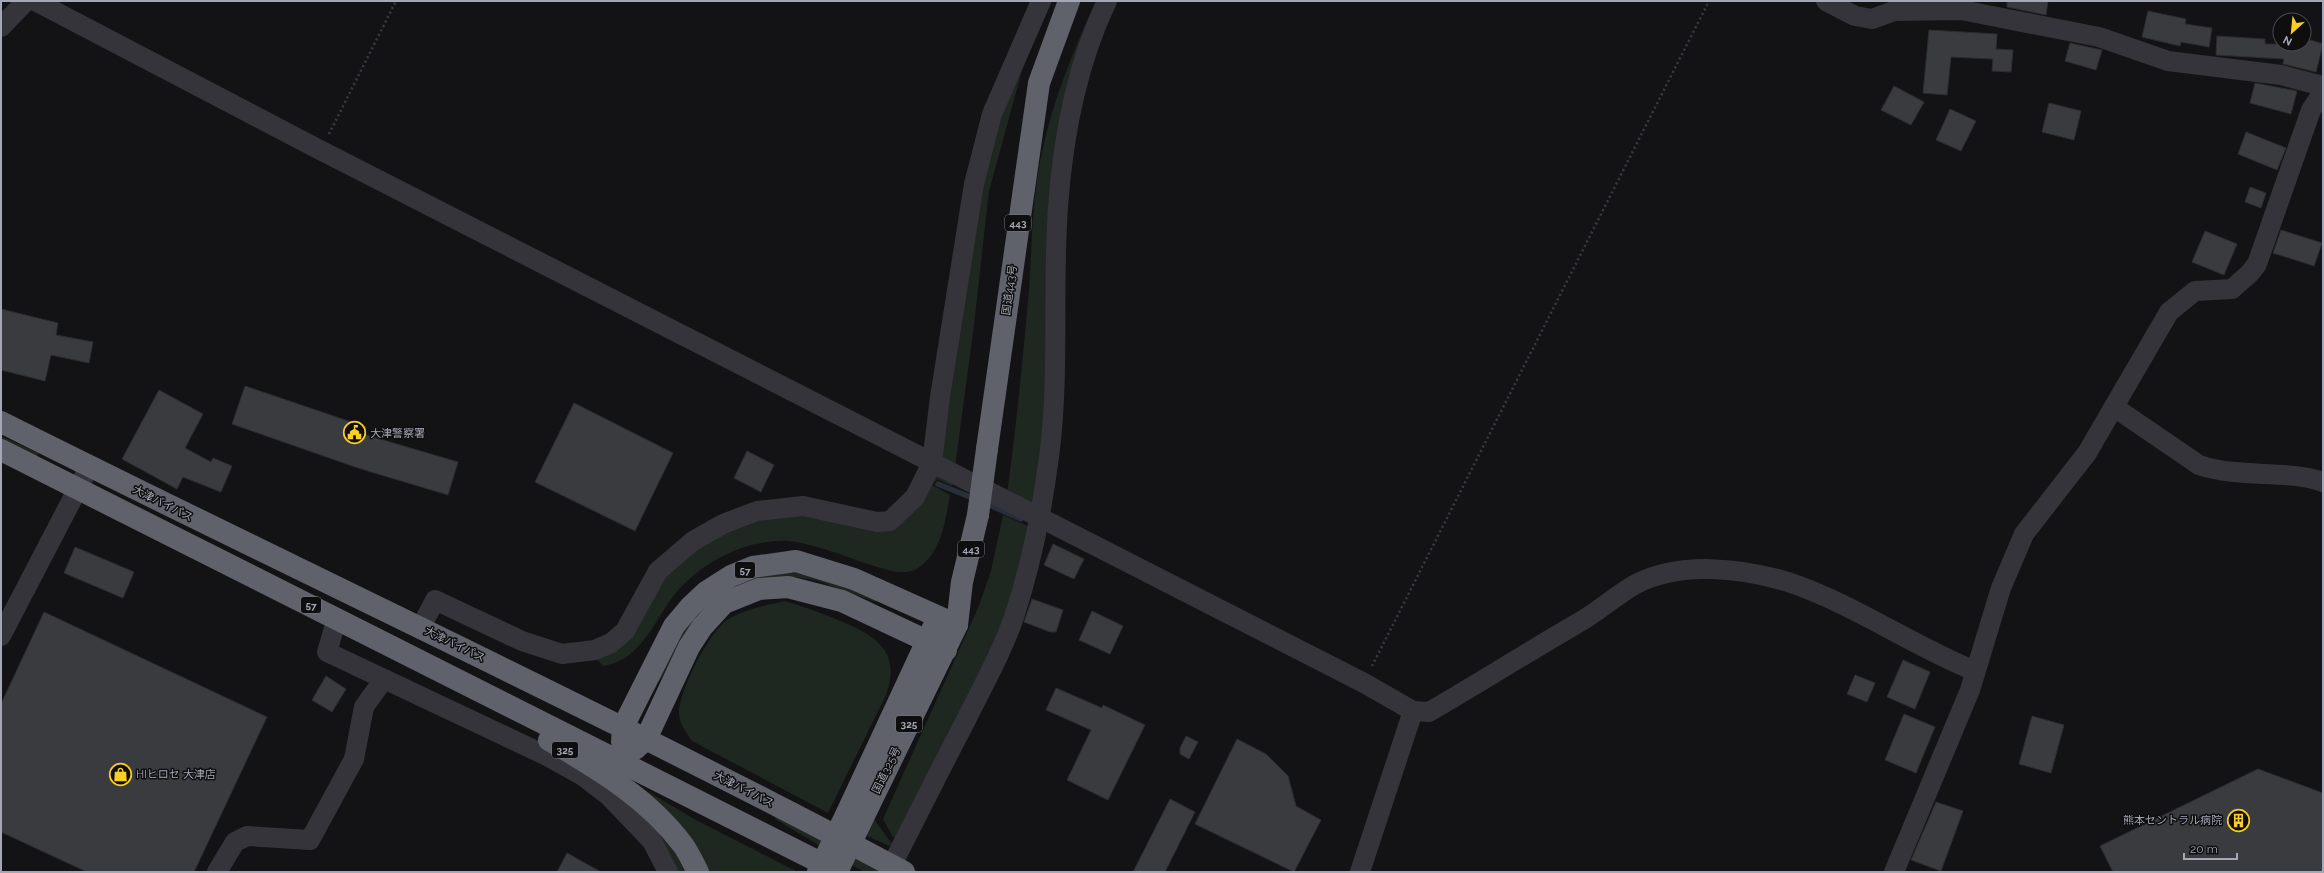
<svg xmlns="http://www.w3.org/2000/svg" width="2324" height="873" font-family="Raleway,'Noto Sans JP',sans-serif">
<rect width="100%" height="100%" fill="#131315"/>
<g fill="#1f2721">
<polygon points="1045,1 1052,1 1024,63 989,191 974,325 955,467 940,460 988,149"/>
<path d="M1096,1H1102L1076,65L1046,437L1035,500L1028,504L1007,495C1016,427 1023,359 1029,290C1032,245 1032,197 1042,152C1053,100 1074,49 1096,1Z"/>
<polygon points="1,436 38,453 38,456 34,456 1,440"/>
<path d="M937,472L953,478L952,486L937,479L932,485L950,495C946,519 941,554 918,568C911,573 900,573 892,571C859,563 830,548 796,542C782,539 766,542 751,545C726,552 702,566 684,584C656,611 647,659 603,666L596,658L662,575L726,527L801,512L871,527Z"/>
<polygon points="1003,515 1030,527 1001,630 898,839 893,837 883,819 978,608 991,571"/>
<polygon points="777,572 810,574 877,599 875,602 818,581 797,577 769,579 673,658 659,682 656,680 685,625 697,612 743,580"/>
<path d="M785,601C805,607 824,614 843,622C878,637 901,653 886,695L828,813L692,741C686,732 678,722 679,711C681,688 710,629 730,618C747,609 766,605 785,601Z"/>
<polygon points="594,773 644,810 691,872 678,872"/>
<polygon points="630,781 696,820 798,872 706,872"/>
<polygon points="871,815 892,844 889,846 861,833"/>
<polygon points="776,816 881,872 864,872 780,822 775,819"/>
</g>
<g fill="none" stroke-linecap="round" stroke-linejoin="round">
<g stroke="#292f39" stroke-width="5.5">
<polyline points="938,484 975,499"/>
<polyline points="985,503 1021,519"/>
</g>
</g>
<g fill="#3a3b3f" stroke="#2d2d31">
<polygon points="2007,1 2048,1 2046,15 2007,7"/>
<polygon points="2148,11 2186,19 2185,24 2212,28 2209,47 2181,42 2180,46 2142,37"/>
<polygon points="1929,30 1997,34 1996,49 2013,50 2011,72 1992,71 1993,59 1951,57 1947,95 1923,93"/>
<polygon points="2217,36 2265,39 2265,44 2304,44 2304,38 2323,44 2316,72 2283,64 2284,59 2216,55"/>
<polygon points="2070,43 2102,50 2096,70 2065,61"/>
<polygon points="2255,83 2297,91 2291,114 2250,103"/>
<polygon points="1894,86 1924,102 1911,125 1881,110"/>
<polygon points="2049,103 2081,111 2074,140 2042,132"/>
<polygon points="1950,109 1976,121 1961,151 1936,140"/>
<polygon points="2246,132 2286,148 2277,170 2238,154"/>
<polygon points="2250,187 2266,193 2261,208 2245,202"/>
<polygon points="2281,230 2322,243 2314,266 2273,253"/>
<polygon points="2205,231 2237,244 2224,275 2192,262"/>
<polygon points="1,309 58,323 56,335 93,342 89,363 51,355 45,381 1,370"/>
<polygon points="245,386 366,427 363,434 458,462 448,495 358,468 232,424"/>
<polygon points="159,390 203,414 185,448 211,462 213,458 232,466 221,492 183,477 177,489 122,459"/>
<polygon points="574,403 673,453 635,531 535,482"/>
<polygon points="747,451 774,465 761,492 734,478"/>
<polygon points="1053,544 1084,559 1074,579 1044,565"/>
<polygon points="75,547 134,572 123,598 64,573"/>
<polygon points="1032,599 1063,610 1056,632 1050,632 1024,622"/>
<polygon points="1092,611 1123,626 1110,654 1079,640"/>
<polygon points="44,612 267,717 194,872 87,872 1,832 1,704"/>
<polygon points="1903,660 1930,672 1915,709 1887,697"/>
<polygon points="1855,675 1875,683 1867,702 1847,694"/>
<polygon points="326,676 346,689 332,712 312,700"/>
<polygon points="1056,688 1102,708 1103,705 1145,725 1108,800 1067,780 1091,730 1046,710"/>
<polygon points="1904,714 1935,727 1916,773 1885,760"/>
<polygon points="2032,716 2064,725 2051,773 2019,764"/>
<polygon points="1186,736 1198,742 1189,759 1180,754 1180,748"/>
<polygon points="1237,739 1266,754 1288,776 1296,806 1321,820 1294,872 1195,824"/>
<polygon points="2258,769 2323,793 2323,872 2113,872 2100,846"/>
<polygon points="1170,799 1195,812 1165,872 1133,872"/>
<polygon points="1936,802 1963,811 1941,871 1911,860"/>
<polygon points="567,853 601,872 557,872"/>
</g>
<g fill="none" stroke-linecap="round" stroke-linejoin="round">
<g stroke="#3a3b41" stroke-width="2.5" stroke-dasharray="2 3" stroke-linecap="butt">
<polyline points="329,134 396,1"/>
<polyline points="1372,666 1709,1"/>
</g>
<g stroke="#34343a" stroke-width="20">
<polyline points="35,1 320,150 1364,683 1413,711 1360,872"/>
<polyline points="1826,1 1855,16 1872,19 1894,11 1961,10 2099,37 2168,61 2281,75 2323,86"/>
<polyline points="1,27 26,1"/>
<path d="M2114,407L2199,465C2241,479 2285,469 2323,482"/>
<polyline points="337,618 327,652 547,756 583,776 609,796 652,841 668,872"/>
<polyline points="421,627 435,600 522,641 562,654 595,650 611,643 625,631 658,571 693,541 723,524 757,511 803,506 877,522 890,521 915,497 932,463 940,397 974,184 992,114 1041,1"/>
<polyline points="1,636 89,467"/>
<path d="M1413,711L1429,712C1479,683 1528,652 1578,623C1598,612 1616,595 1636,584C1681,561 1741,568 1788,582C1854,604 1911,645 1975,671"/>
<path d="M892,865C916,817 941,768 966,720C983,686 1002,652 1014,617C1031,565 1042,511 1049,457C1060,374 1052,291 1058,207C1063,136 1076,66 1107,1"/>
<polyline points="217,872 235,842 247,836 310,840 354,759 364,707 384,679"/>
<polyline points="1894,872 1970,690 2001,588 2024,534 2087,453 2169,312 2195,291 2232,289 2250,273 2257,264 2311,110 2323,92"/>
</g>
<g stroke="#5f616b" stroke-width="22">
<path d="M1,422C302,573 607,714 904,872"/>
<polyline points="987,449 1039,83 1069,1"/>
<polyline points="1,450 839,872"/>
<path d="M549,740C598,769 648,798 683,845C689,853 693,863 698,872"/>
<polyline points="622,742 623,727 674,626 690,607 706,592 731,576 753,567 796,561 854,579 957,625"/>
<polyline points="635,749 646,739 689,647 702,627 724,603 759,589 788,587 842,601 946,650"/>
<polyline points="846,815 933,628"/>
<polyline points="860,824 957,625 962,582 978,515"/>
</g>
<g stroke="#5f616b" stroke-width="22">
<polyline points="978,515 987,449"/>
<polyline points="818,872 846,815"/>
<polyline points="837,872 860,824"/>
</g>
</g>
<defs>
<symbol id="civic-ring" viewBox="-11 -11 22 22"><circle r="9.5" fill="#0e0e0f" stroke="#f8cd28" stroke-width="1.5"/><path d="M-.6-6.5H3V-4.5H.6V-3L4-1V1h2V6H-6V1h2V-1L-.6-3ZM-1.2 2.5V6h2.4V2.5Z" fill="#f8cd28"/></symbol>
<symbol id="shop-ring" viewBox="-11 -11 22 22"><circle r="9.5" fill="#0e0e0f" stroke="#f8cd28" stroke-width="1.5"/><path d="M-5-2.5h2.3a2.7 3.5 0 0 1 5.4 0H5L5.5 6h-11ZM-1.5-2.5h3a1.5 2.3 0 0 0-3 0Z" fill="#f8cd28"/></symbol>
<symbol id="building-ring" viewBox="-11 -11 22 22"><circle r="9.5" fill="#0e0e0f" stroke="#f8cd28" stroke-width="1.5"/><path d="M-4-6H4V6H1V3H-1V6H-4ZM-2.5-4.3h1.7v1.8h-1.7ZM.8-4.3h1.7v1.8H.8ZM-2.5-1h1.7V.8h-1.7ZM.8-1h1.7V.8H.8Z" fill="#f8cd28"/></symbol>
</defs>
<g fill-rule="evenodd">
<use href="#civic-ring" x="342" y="420" width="25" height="25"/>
<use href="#shop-ring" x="108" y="762" width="25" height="25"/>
<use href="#building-ring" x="2226" y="808" width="25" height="25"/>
</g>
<g text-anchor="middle" stroke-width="3" stroke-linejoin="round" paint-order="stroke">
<g fill="#0e0e0f" stroke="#777983" stroke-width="1">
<rect x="1005" y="215" width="26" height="16" rx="3"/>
<rect x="958" y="541" width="26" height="16" rx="3"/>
<rect x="735" y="562" width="20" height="16" rx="3"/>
<rect x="301" y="597" width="20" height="16" rx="3"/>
<rect x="896" y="716" width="26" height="16" rx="3"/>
<rect x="552" y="742" width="26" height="16" rx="3"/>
</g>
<g font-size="10" font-weight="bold" fill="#a4a7b5">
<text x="1018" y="227">443</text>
<text x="971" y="553">443</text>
<text x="745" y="574">57</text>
<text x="311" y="609">57</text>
<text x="909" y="728">325</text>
<text x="565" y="754">325</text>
</g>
<g font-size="11" fill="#a4a7b5" stroke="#0e0e0f">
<text transform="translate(1009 290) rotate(-82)" y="4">国道443号</text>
<text transform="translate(163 503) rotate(27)" y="4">大津バイパス</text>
<text transform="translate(455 644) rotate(26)" y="4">大津バイパス</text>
<text transform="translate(886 770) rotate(-64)" y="4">国道325号</text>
<text transform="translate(744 789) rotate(27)" y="4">大津バイパス</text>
</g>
<g font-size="11" fill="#a4a7b5" stroke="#0e0e0f" text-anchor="start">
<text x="370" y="437">大津警察署</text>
<text x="136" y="778">HIヒロセ 大津店</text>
<text x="2222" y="824" text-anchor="end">熊本セントラル病院</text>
</g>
</g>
<rect width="2324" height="873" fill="none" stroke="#a4a7b5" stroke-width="4"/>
<g transform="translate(2292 32) rotate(207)"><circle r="19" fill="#0e0e0f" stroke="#4a4b51"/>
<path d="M0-3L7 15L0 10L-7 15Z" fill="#f8cd28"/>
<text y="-6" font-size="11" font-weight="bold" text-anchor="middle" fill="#a4a7b5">N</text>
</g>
<path d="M2184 853v6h53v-6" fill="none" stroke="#a4a7b5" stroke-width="2"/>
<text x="2190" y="853" font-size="12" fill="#a4a7b5" stroke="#0e0e0f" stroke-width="3" paint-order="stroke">20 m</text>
</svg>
